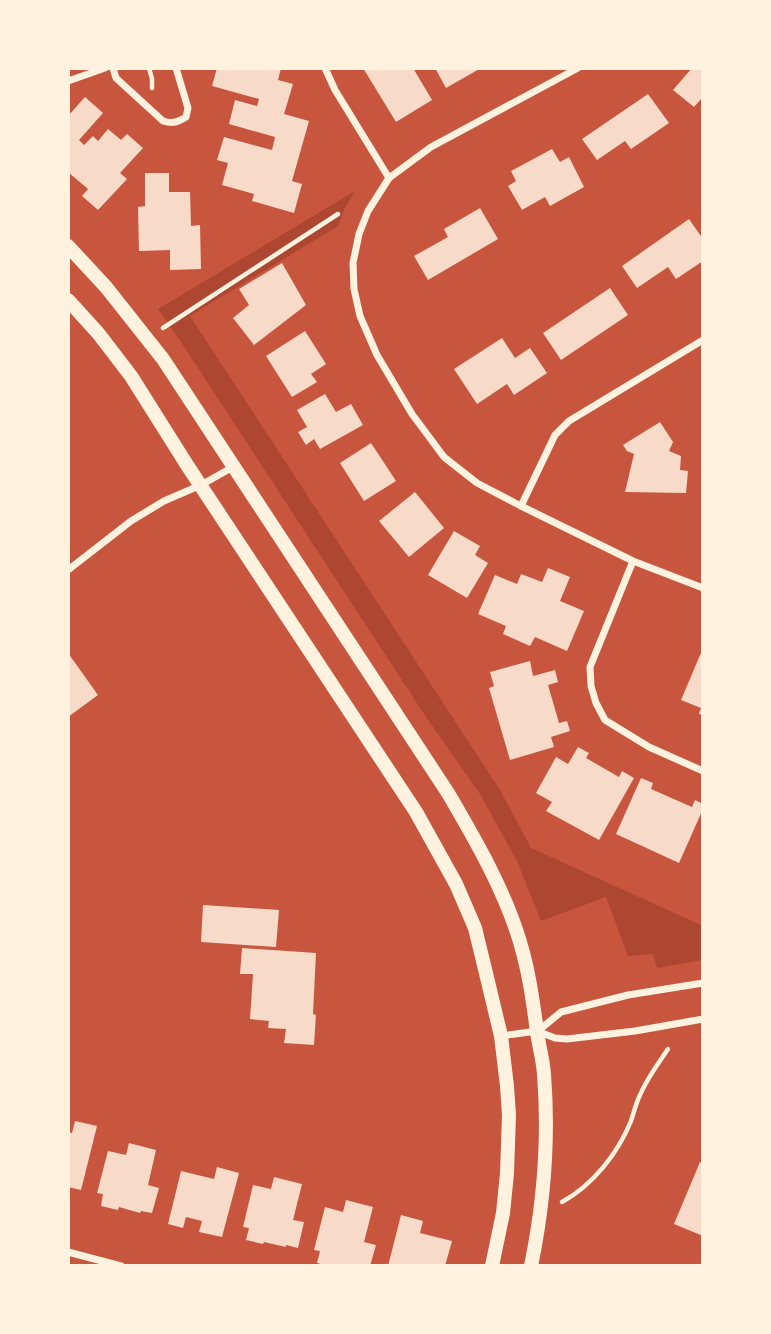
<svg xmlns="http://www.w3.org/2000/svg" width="771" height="1334" font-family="'PT Sans',sans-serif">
<rect width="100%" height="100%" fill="#c8553d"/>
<polygon fill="#ae4732" points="355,191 345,208 338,226 190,316 500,790 531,848 703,926 703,960 657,968 653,954 628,956 606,897 541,921 517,861 480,794 426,717 181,342 158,309"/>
<g fill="#f7dbc8">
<polygon points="217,68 281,68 278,80 293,84 284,114 309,121 292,181 302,184 294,213 252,201 254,194 222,185 228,163 217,160 224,137 272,150 275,137 229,124 235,100 257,106 259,99 212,86"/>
<polygon points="363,68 413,68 432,100 396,122"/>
<polygon points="435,68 481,68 446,88"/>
<polygon points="692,68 703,68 703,97 694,107 673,90"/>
<polygon points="648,94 669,123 631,149 625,141 597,160 582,139"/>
<polygon points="85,97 103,113 79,140 84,145 93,136 98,141 108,129 121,140 127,134 143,148 120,173 127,179 98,210 82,196 88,189 68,172 68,116"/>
<polygon points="552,149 560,162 569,157 584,187 550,206 545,197 522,210 508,186 516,181 511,171"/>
<polygon points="145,173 169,173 169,192 190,192 191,226 200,225 201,269 170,270 170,250 139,251 138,207 145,206"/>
<polygon points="480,208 498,239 428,280 414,256 448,237 444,229"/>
<polygon points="689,219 703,239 703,261 676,279 668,267 637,288 622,266"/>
<polygon points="282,263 306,305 254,345 233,318 249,305 239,289"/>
<polygon points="610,288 628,315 561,360 543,333"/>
<polygon points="305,331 326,364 311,374 317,382 292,397 266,356"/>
<polygon points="502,338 515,358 530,348 547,373 514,395 507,384 477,404 454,369"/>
<polygon points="325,394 336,412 351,404 363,425 320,449 314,439 306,445 298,432 307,427 297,410"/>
<polygon points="660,422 673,442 669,451 681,456 680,470 688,471 686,493 625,492 634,454 627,451 623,445"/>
<polygon points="371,443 396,481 364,501 340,463"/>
<polygon points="415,492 444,528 409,557 379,521"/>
<polygon points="454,531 480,546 475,555 488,563 467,598 428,575"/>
<polygon points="548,568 570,577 560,601 584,611 567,651 535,637 530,646 503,634 506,626 478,614 495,575 517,584 521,574 542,582"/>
<polygon points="703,648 703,715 699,714 701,708 681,700"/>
<polygon points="68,653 98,695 68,717"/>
<polygon points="530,661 533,676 555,670 558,682 548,685 559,723 567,721 570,731 551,737 554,747 510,760 489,688 494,686 490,672"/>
<polygon points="578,747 589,753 586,758 619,777 622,771 634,778 599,840 546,811 552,802 536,793 556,757 568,764"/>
<polygon points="641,778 653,783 651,789 692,807 695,800 703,804 703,809 679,863 616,834"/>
<polygon points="203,905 279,910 276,947 201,942"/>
<polygon points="242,948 316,953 313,1014 316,1015 314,1045 284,1043 286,1029 268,1028 269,1021 250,1019 253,974 240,974"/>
<polygon points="75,1121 97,1126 81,1190 68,1187 68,1132 72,1133"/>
<polygon points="129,1143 156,1150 148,1185 159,1188 152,1213 141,1211 140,1213 119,1207 118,1210 101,1206 103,1194 97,1193 108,1151 126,1155"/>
<polygon points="700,1162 703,1163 703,1236 674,1224"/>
<polygon points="217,1167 239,1173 222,1237 199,1232 202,1221 186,1217 183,1228 168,1224 181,1171 214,1179"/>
<polygon points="274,1177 302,1184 293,1220 304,1222 298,1248 286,1245 286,1247 264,1242 263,1244 246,1240 249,1228 243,1227 253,1185 271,1189"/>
<polygon points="346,1200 373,1207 364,1242 376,1245 370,1266 336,1264 330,1266 317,1263 320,1251 314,1250 325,1207 343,1212"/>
<polygon points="401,1215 423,1221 420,1233 452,1241 445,1266 388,1266"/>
</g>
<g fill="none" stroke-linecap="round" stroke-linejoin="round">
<g stroke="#fff3e0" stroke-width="4.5">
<polyline points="149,68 152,79 152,88"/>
<polyline points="163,328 338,214"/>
<path d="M562,1202C593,1185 618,1153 631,1121C634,1112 636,1103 640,1095C647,1078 658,1064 668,1049"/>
</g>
<g stroke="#fff3e0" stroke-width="7">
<path d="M113,68L116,78L163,121C173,124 178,122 186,117L188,108L176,68"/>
<polyline points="325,68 335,90 389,178"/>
<polyline points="578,68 431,147 389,178 368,211 359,234 353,263 354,289 360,316 377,355 412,414 444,457 477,483 521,506 633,561 703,588"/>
<polyline points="68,81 105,68"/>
<polyline points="521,506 555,435 569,421 703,340"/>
<polyline points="633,561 590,667 591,686 596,703 605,720 649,747 703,771"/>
<polyline points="68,570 131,521 164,501 201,485 233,467"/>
<polyline points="538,1031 561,1012 628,995 703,983"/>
<polyline points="501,1036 537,1031 555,1038 567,1039 635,1031 703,1019"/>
<polyline points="68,1252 121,1266"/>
</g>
<g stroke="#fff3e0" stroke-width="14">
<path d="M68,246L106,287L163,359L448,793C475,839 505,891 520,942C529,972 533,1001 537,1032C539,1046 543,1060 544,1074C549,1138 544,1203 531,1266"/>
<polyline points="68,300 98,333 131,376 187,465 416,812 456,884 475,928 484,965 501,1036 507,1086 509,1115 507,1173 503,1213 492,1266"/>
</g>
</g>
<rect width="771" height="1334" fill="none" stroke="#fff3e0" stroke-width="140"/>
</svg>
